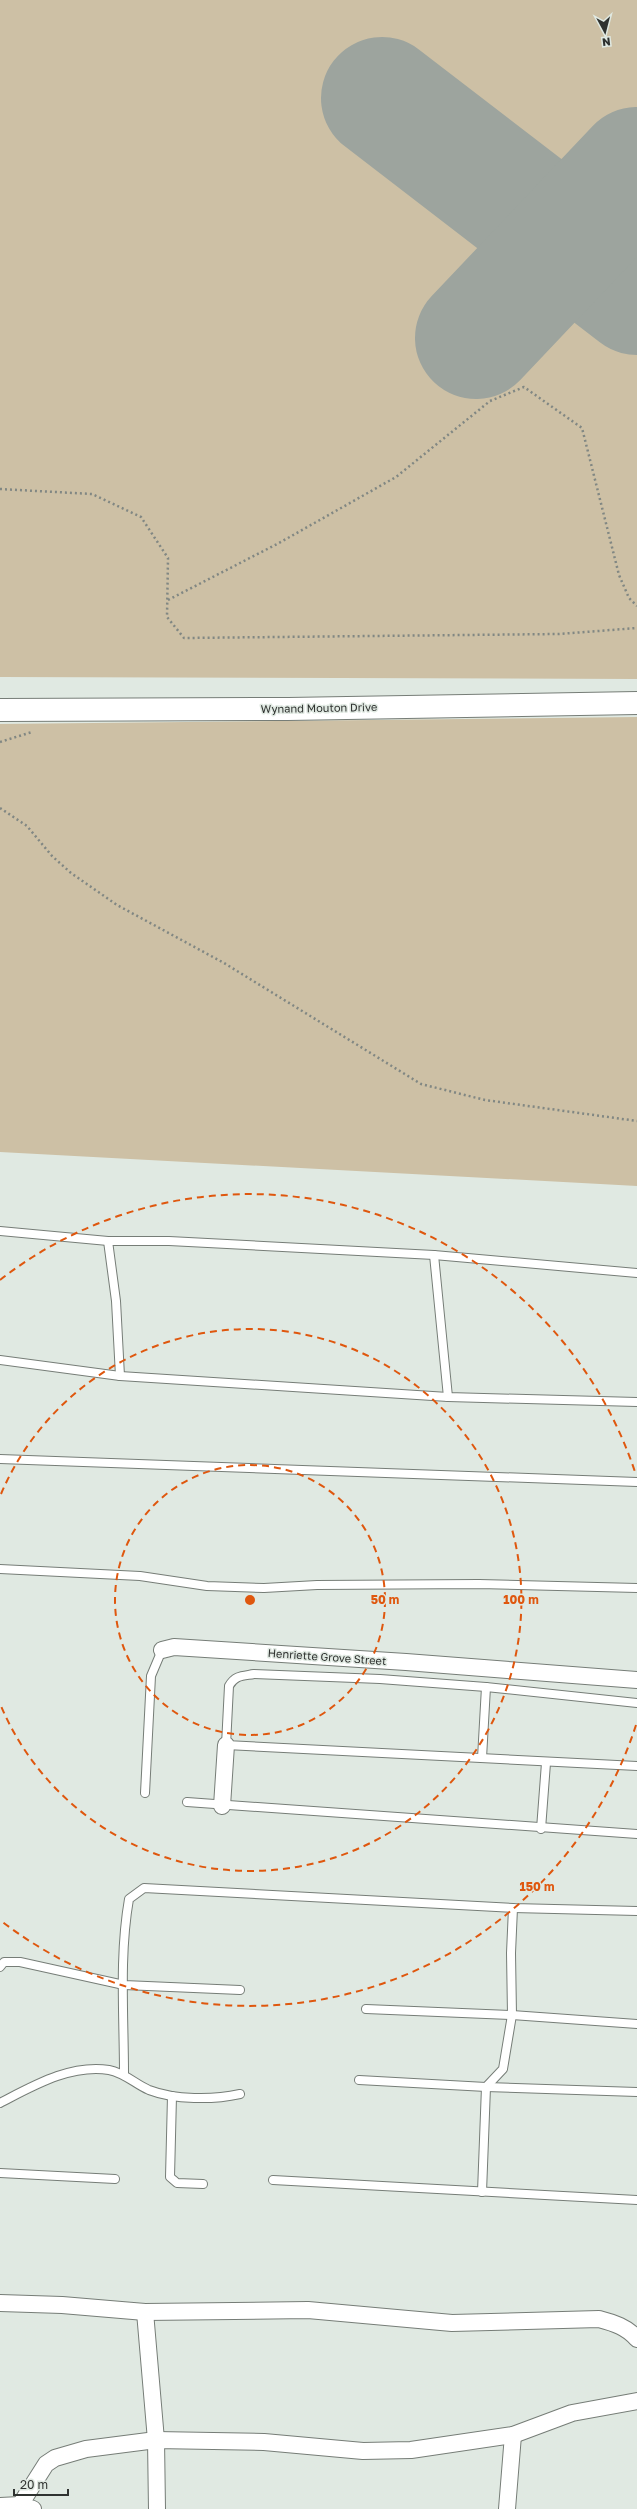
<svg xmlns="http://www.w3.org/2000/svg" width="637" height="2509" font-family="'Golos Text',sans-serif">
<rect width="100%" height="100%" fill="#e0e9e2"/>
<g fill="#cdc0a5">
<polygon points="0,0 637,0 637,679 0,677"/>
<polygon points="637,717 637,1186 0,1152 0,724"/>
</g>
<g fill="none" stroke-linecap="round" stroke-linejoin="round">
<g stroke="#9da49e" stroke-width="122">
<polyline points="382,98 637,294"/>
<polyline points="476,338 637,168"/>
</g>
<defs>
<g id="lane">
<polyline points="0,1231 108,1241 169,1241 434,1255 637,1273"/>
<polyline points="108,1241 116,1301 120,1376"/>
<polyline points="434,1255 448,1397"/>
<polyline points="0,1360 120,1376 448,1397 637,1402"/>
<polyline points="0,1459 637,1482"/>
<polyline points="0,1569 140,1576 207,1586 264,1588 317,1585 479,1584 637,1588"/>
<path d="M637,1703L486,1687L380,1679L254,1674C243,1676 235,1675 229,1686L226,1745L637,1766"/>
<polyline points="482,1758 486,1687"/>
<polyline points="145,1793 151,1676 162,1650"/>
<polyline points="187,1802 637,1834"/>
<polyline points="541,1829 546,1763"/>
<polyline points="0,1967 4,1962 20,1962 124,1985 240,1990"/>
<polyline points="366,2009 512,2015 637,2024"/>
<path d="M124,2074C124,2016 119,1956 129,1899L144,1888L513,1908L637,1911"/>
<polyline points="359,2080 486,2087 637,2092"/>
<polyline points="172,2096 170,2177 177,2183 203,2184"/>
<path d="M0,2103C33,2086 70,2064 109,2070C125,2073 135,2084 149,2090C175,2100 213,2100 240,2094"/>
<polyline points="0,2173 115,2179"/>
<polyline points="273,2180 637,2200"/>
<polyline points="482,2192 486,2087 503,2069 512,2015 511,1953 513,1908"/>
</g>
<g id="street">
<polyline points="162,1650 174,1647 406,1662 637,1680"/>
<polyline points="222,1806 226,1745"/>
<path d="M0,2303L62,2305L145,2312L308,2310L452,2323L599,2319C614,2323 627,2327 637,2339"/>
<polyline points="145,2312 156,2440 157,2509"/>
<polyline points="20,2505 46,2464 55,2458 86,2449 156,2440 264,2442 363,2451 411,2450 513,2435 572,2413 637,2401"/>
<polyline points="0,2506 20,2505 33,2509"/>
<polyline points="507,2509 513,2435"/>
</g>
<polyline id="secondary" points="0,710 288,709 637,703"/>
</defs>
<use href="#lane" stroke="#767d77" stroke-width="10"/>
<use href="#street" stroke="#767d77" stroke-width="18"/>
<use href="#secondary" stroke="#767d77" stroke-width="24"/>
<g stroke="#818783" stroke-width="2.5" stroke-dasharray="2 3" stroke-linecap="butt">
<polyline points="0,489 92,494 141,517 168,558 167,617 184,638 559,634 637,628"/>
<polyline points="168,600 279,543 396,477 490,401 524,387 582,428 619,575 629,598 637,606"/>
<polyline points="0,742 32,732"/>
<polyline points="0,808 27,826 52,856 71,873 117,905 224,963 421,1084 485,1100 637,1121"/>
</g>
<use href="#lane" stroke="#fff" stroke-width="8"/>
<use href="#street" stroke="#fff" stroke-width="16"/>
<use href="#secondary" stroke="#fff" stroke-width="22"/>
</g>
<g fill="none" stroke="#df570e" stroke-width="2" stroke-dasharray="7 5">
<circle cx="250" cy="1600" r="135"/>
<path d="M1 1494A271 271 0 1 1 1 1706"/>
<path d="M636 1725A406 406 0 0 1 0 1920M0 1280A406 406 0 0 1 636 1475"/>
</g>
<g text-anchor="middle" stroke-width="3" stroke-linejoin="round" paint-order="stroke">
<g font-size="11" fill="#2f3230" stroke="#e0e9e2">
<text transform="translate(319 708) rotate(-1)" y="4">Wynand Mouton Drive</text>
<text transform="translate(327 1657) rotate(4)" y="4">Henriette Grove Street</text>
</g>
</g>
<circle cx="250" cy="1600" r="6" fill="#df570e" stroke="#e0e9e2" stroke-width="2"/>
<g font-size="12" text-anchor="middle" font-weight="bold" fill="#df570e" stroke="#e0e9e2" stroke-width="3" stroke-linejoin="round" paint-order="stroke">
<text x="385" y="1604">50 m</text>
<text x="521" y="1604">100 m</text>
<text x="537" y="1891">150 m</text>
</g>
<g transform="translate(605 32) rotate(173)" stroke="#e0e9e2" stroke-width="3" paint-order="stroke">
<path d="M0-3L7 15L0 10L-7 15Z" fill="#2f3230"/>
<text y="-6" font-size="11" font-weight="bold" text-anchor="middle" fill="#2f3230">N</text>
</g>
<path d="M14 2489v6h54v-6" fill="none" stroke="#2f3230" stroke-width="2"/>
<text x="20" y="2489" font-size="12" fill="#2f3230" stroke="#e0e9e2" stroke-width="3" paint-order="stroke">20 m</text>
</svg>
